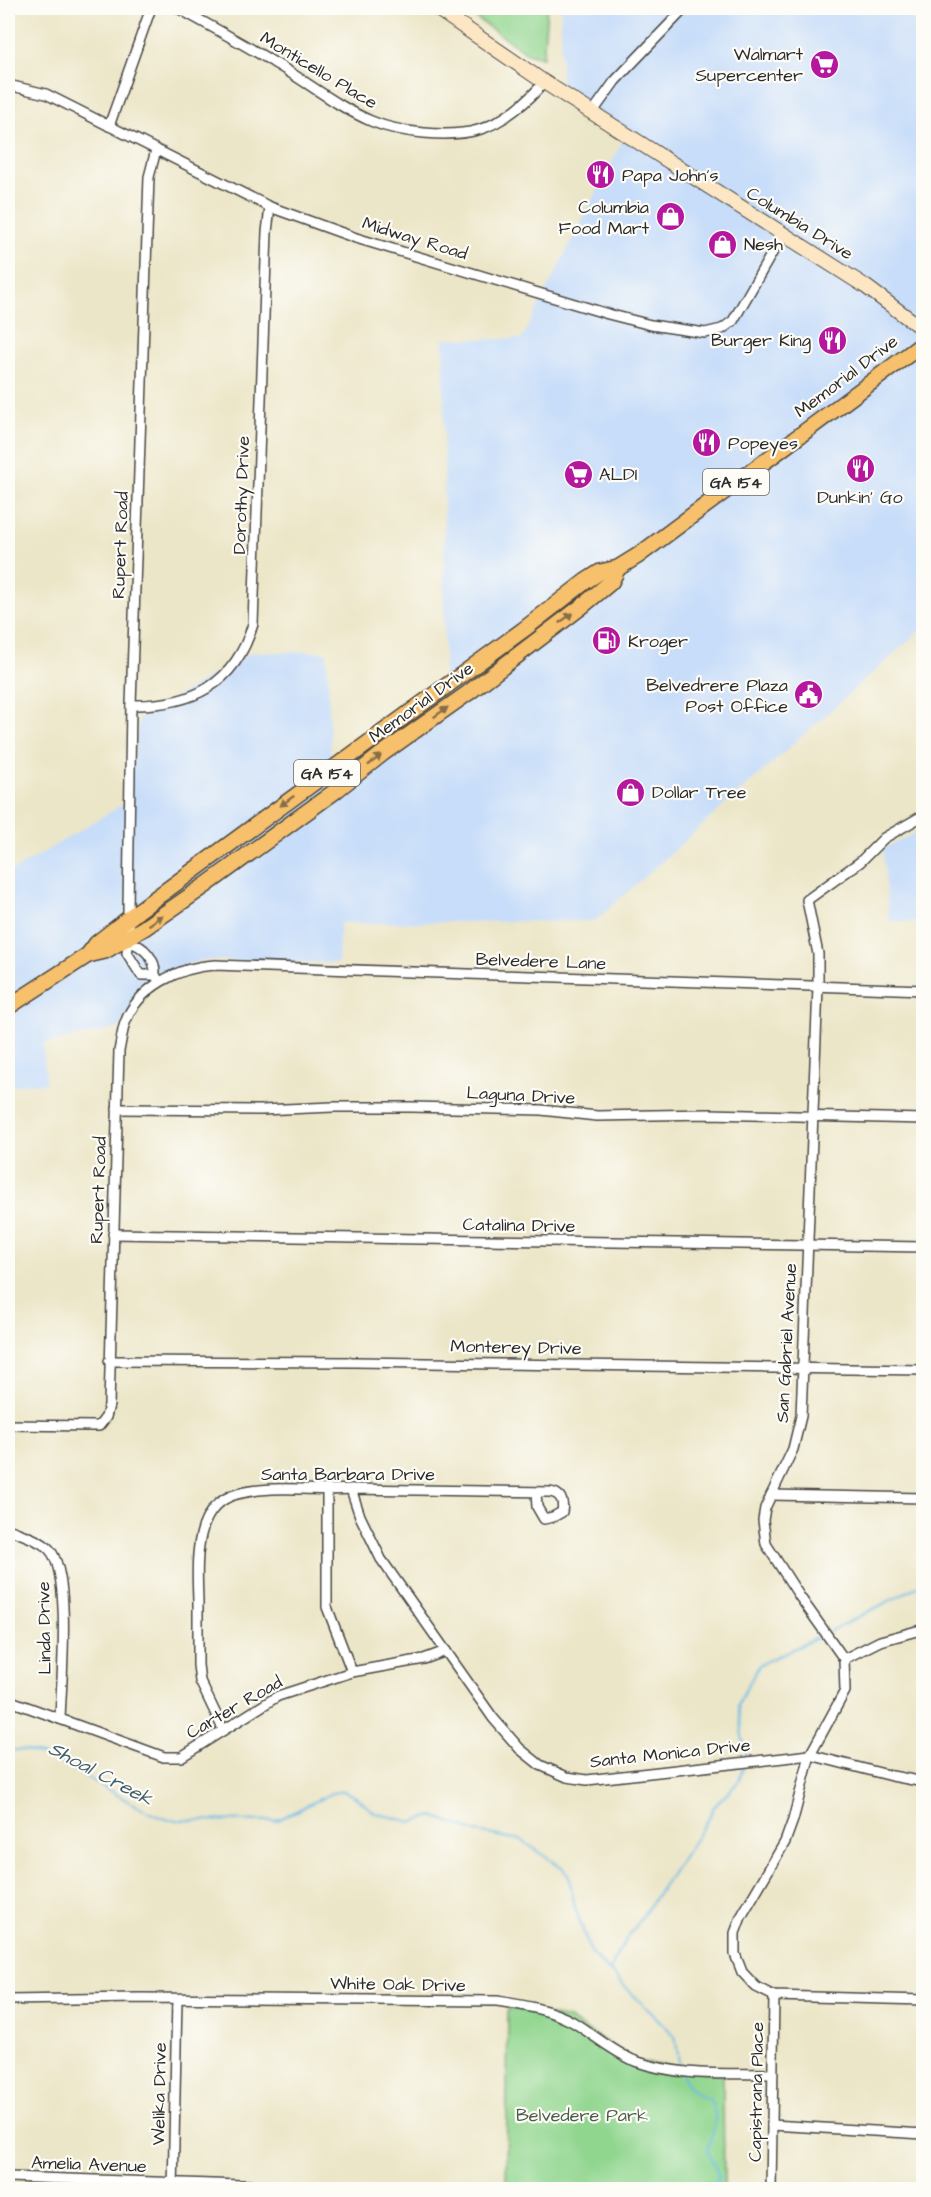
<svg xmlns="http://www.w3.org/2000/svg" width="931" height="2197" font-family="'Architects Daughter',sans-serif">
<rect width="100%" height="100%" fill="#fdfcf7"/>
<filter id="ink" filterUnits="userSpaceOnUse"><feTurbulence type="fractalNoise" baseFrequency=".0167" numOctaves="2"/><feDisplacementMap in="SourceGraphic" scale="12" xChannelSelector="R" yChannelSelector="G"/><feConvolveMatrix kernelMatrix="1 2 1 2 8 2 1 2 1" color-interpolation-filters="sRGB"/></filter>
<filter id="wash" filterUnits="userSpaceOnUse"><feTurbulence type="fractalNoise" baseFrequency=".008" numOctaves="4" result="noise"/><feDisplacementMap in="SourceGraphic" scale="24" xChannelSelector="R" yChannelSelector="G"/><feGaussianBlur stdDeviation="1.35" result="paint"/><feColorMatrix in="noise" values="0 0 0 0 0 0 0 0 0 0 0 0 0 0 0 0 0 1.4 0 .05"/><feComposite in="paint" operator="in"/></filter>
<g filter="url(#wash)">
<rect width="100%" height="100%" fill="#ece6c8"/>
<g fill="#c7ddf9">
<polygon points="561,8 923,8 923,628 595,921 340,923 338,963 202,960 148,977 119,1028 43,1044 46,1083 8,1085 8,874 128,801 139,719 252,652 327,652 331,768 444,691 444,339 522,339 627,132 561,94"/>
<polygon points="923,829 923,922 889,921 883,849"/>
</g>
<g fill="#91d68f" stroke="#5e805d" stroke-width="1.5">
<polygon points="461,8 547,8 543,57 527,53"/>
<polygon points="508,2008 569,2019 637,2062 723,2074 724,2189 506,2190"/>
</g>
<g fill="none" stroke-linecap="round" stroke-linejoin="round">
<g stroke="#6abae5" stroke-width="2">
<polyline points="829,1632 924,1583"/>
<path d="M8,1751C49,1741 126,1809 169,1820L276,1821L332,1793L344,1791L357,1798L375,1813L411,1822L433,1816L476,1832L521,1840L562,1867L569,1877L575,1907L591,1953L675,2036L680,2069"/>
<polyline points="745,1759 746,1753 742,1736 738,1706 742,1696 760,1664 824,1635"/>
<polyline points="610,1971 617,1954 708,1820 713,1808 739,1781 744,1764"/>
<path d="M682,2074C686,2087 698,2096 710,2100C720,2120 714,2129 707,2148L719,2177L711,2190"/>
</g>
</g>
</g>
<g filter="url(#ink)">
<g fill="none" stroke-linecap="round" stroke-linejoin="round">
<defs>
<g id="minor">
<path d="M178,8C210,26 242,43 273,62C306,81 336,106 371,121C399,133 449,138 478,130C502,123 529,101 544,82"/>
<polyline points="8,85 46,94 270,207 356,238 608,314 651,325 705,333 722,329 733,321 783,234"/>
<polyline points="592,113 615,81 685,8"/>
<polyline points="109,126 151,8"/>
<path d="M131,705C192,706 235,685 253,624L267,232L270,207"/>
<polyline points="924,815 884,838 860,862 807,900 818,954 818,987 801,1416 793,1449 765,1508 763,1520 766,1544 800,1597 844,1659 845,1691 810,1755 793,1820 785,1842 741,1917 735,1933 735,1954 742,1972 756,1987 774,1996 924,2000"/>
<path d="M129,942C144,946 156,959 155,975L157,978"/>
<polyline points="155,975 141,975 127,953 129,942 128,909 131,705 149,177 156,150"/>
<polyline points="117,1109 261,1110 333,1107 412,1107 541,1110 597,1116 709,1114 924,1119"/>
<polyline points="113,1234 924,1247"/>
<polyline points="109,1361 354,1362 924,1370"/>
<path d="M8,1425L93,1426H99L106,1417L109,1405L119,1051C121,1042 122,1032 125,1023C138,987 179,967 215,965L924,990"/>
<polyline points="351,1489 360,1516 381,1559 493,1718 520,1749 540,1765 567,1777 587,1780 810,1755 892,1776 924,1782"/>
<polyline points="327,1491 327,1607 352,1672"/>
<polyline points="771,1495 924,1498"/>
<path d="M8,1529C20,1534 39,1539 49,1549C72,1572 61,1685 60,1719"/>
<polyline points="844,1659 880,1641 924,1629"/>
<polyline points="8,1700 164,1757 181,1757 278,1696 352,1672 424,1659 446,1651"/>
<path d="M223,1729L200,1681L198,1665C198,1643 198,1622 198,1601C197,1564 192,1506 237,1494C274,1484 314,1492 351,1489L549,1492C561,1493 564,1501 562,1512L553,1517L544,1519L537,1507L536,1492"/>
<path d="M8,2000L139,1998L497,2001C522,2005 550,2009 573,2022C594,2035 612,2051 635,2061C679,2077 726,2073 772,2074"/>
<polyline points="772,2125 924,2134"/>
<polyline points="8,2177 385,2190"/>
<polyline points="173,2190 177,1999"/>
<polyline points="771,2190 774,1996"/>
</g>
<polyline id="secondary" points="436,8 544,82 865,286 924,330"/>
<g id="primary">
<polyline points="88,955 97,943 138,911 523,630 586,581 600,572 618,568 639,555 924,343"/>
<polyline points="8,1007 88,955 105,951 144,928 206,885 334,792 382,754 468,693 581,607 611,582 618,568"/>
</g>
</defs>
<use href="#minor" stroke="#484743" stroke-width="12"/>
<use href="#secondary" stroke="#484743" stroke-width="16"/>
<use href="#primary" stroke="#484743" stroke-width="18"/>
<use href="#minor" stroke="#fff" stroke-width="9"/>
<use href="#secondary" stroke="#fce6c4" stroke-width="14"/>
<use href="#primary" stroke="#f7c06c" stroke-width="15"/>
</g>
<defs><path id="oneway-solid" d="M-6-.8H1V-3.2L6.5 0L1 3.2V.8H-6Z" transform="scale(1.5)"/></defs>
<g fill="#876e48">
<use href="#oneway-solid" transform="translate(566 618) rotate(-36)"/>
<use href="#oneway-solid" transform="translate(441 712) rotate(-35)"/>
<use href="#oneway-solid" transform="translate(375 760) rotate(-38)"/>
<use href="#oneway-solid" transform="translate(287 801) rotate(144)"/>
<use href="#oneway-solid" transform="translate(156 920) rotate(-35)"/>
</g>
</g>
<defs>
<symbol id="supermarket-disc" viewBox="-11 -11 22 22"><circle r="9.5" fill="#b5179e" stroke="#fdfcf7"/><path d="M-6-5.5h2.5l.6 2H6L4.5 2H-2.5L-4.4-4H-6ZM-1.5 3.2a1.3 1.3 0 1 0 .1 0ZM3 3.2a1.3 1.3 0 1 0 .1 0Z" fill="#fff"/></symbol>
<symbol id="restaurant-disc" viewBox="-11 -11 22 22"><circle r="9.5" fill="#b5179e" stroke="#fdfcf7"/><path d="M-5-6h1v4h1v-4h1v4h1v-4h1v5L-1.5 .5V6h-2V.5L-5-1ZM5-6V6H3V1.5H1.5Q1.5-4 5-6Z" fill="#fff"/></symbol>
<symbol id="shop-disc" viewBox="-11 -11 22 22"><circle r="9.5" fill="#b5179e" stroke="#fdfcf7"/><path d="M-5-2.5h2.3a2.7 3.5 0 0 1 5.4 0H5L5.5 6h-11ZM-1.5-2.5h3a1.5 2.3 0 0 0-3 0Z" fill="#fff"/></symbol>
<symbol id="fuel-disc" viewBox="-11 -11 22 22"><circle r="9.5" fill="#b5179e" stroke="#fdfcf7"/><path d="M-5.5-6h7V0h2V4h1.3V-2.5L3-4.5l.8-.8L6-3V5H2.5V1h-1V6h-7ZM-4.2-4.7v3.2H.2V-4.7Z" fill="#fff"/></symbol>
<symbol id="civic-disc" viewBox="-11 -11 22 22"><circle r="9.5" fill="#b5179e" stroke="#fdfcf7"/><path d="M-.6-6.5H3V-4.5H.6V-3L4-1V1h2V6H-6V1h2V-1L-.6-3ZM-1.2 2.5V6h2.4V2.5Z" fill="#fff"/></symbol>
</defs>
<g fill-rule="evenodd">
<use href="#supermarket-disc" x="808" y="48" width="33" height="33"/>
<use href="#restaurant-disc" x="584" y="158" width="33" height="33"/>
<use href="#shop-disc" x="654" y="200" width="33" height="33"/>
<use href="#shop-disc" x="706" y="228" width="33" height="33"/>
<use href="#restaurant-disc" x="816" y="324" width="33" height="33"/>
<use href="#restaurant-disc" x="690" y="426" width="33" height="33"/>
<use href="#restaurant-disc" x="844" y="452" width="33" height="33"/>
<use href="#supermarket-disc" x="562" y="458" width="33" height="33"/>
<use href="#fuel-disc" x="590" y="624" width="33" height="33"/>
<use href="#civic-disc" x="792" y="678" width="33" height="33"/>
<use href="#shop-disc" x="614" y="776" width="33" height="33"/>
</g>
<g text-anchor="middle" stroke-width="4.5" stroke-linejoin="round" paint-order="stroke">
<g fill="#fdfcf7" stroke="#6a6a68" stroke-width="1.5">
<rect x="703" y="469" width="66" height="26" rx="4.5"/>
<rect x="294" y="760" width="66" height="26" rx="4.5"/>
</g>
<g font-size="16" font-weight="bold" fill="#2b2b2b">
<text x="736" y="488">GA 154</text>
<text x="327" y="779">GA 154</text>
</g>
<g font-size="18" fill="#2b2b2b" stroke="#fdfcf7" text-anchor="start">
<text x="803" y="60" text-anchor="end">Walmart<tspan x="803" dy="21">Supercenter</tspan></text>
<text x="622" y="181">Papa John's</text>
<text x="649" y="213" text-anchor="end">Columbia<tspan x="649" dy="21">Food Mart</tspan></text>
<text x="744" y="250">Nesh</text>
<text x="811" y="346" text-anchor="end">Burger King</text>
<text x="728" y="449">Popeyes</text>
<text x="599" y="480">ALDI</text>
<text x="860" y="503" text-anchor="middle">Dunkin' Go</text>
<text x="628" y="647">Kroger</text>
<text x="788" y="691" text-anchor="end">Belvedrere Plaza<tspan x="788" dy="21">Post Office</tspan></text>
<text x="652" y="798">Dollar Tree</text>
</g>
<g font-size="18" fill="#2b2b2b" stroke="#fdfcf7">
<text transform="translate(319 70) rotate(31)" y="6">Monticello Place</text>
<text transform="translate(800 223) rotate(32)" y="6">Columbia Drive</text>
<text transform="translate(415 238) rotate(17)" y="6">Midway Road</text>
<text transform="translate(846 376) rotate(-37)" y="6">Memorial Drive</text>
<text transform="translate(241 495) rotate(-88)" y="6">Dorothy Drive</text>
<text transform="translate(120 545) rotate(-88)" y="6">Rupert Road</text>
<text transform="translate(421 702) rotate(-36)" y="6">Memorial Drive</text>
<text transform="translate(541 961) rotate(2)" y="6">Belvedere Lane</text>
<text transform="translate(521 1095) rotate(3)" y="6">Laguna Drive</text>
<text transform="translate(98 1190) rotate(-88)" y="6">Rupert Road</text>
<text transform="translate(519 1225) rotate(1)" y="6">Catalina Drive</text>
<text transform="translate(786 1343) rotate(-87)" y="6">San Gabriel Avenue</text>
<text transform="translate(516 1347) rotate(1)" y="6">Monterey Drive</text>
<text x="348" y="1480">Santa Barbara Drive</text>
<text transform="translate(44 1628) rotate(-91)" y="6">Linda Drive</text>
<text transform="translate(234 1707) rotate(-30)" y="6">Carter Road</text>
<text transform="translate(670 1753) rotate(-6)" y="6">Santa Monica Drive</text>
<text transform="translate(398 1984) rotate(1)" y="6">White Oak Drive</text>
<text transform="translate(756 2092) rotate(-89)" y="6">Capistrana Place</text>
<text transform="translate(159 2094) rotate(-89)" y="6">Welika Drive</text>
<text transform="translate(89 2164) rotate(2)" y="6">Amelia Avenue</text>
</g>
<g font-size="18" fill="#4a5e49" stroke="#fdfcf7">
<text x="582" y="2121">Belvedere Park</text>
</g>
<g font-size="20" font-style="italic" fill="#415d6c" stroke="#fdfcf7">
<text transform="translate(101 1773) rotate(28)" y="7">Shoal Creek</text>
</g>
</g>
<rect width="931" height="2197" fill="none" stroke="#fdfcf7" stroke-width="30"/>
</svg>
